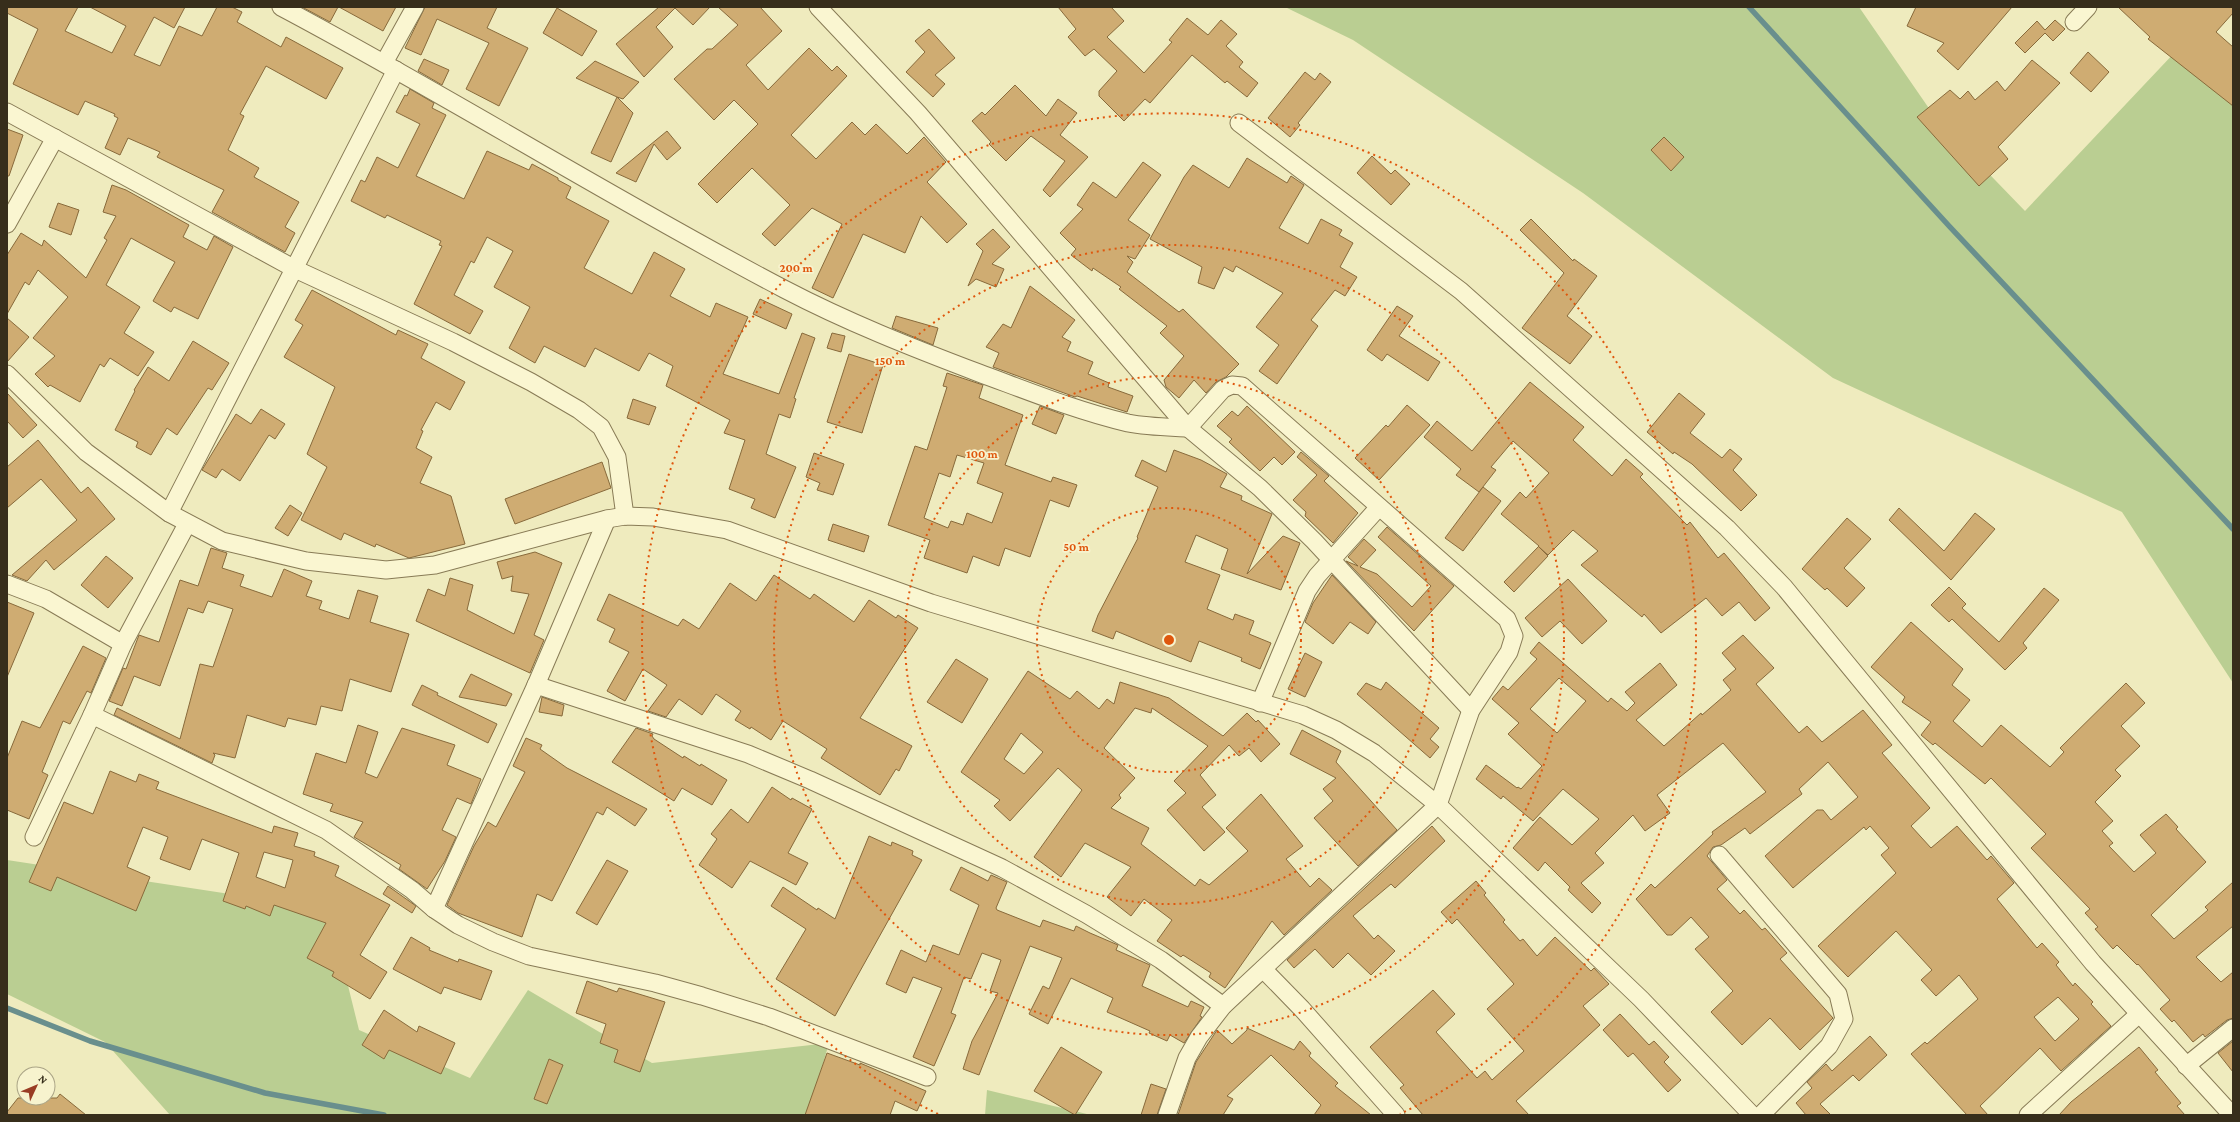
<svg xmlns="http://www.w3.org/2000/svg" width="2240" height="1122" font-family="'Crimson Pro',serif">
<rect width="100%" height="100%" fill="#efebbe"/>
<g fill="#bace92">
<polygon points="1285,7 1859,7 1937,120 2025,211 2177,50 2233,93 2233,683 2122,512 1833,378 1583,193 1353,40"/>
<polygon points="7,860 329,909 359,1030 470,1078 528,990 652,1063 829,1043 808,1115 170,1115 105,1042 7,994"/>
<polygon points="987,1090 1091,1115 985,1115"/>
</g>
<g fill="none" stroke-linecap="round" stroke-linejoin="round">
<g stroke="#698f8d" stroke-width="5.5">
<polyline points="1749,7 1950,227 2233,529"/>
<polyline points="7,1008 90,1041 265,1093 384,1115"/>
</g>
</g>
<g fill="#cfac72" stroke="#886a3b" fill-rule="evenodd">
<polygon points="7,7 78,7 65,31 112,53 126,26 90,7 185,7 174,28 154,17 134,55 160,66 179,26 202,36 217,7 232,7 242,12 237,22 281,47 286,37 343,68 326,99 266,66 240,114 244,116 228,150 259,168 254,177 299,202 285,227 295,233 285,252 212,212 224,190 157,157 160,152 128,138 120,155 105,148 118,118 114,116 115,114 85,101 78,115 13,84 38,29 7,13"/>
<polygon points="302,7 338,7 330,22"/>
<polygon points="339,7 396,7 383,31"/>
<polygon points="425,7 497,7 487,28 528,48 499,106 466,89 489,43 437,19 421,55 405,48"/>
<polygon points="659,7 710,7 693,25 675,8 656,27 673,47 644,77 616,44"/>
<polygon points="718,7 760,7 782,31 746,65 768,90 809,48 832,71 837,66 847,76 791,135 816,159 852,122 865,135 876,124 907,154 924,137 946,162 927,182 967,224 947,243 921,216 905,253 863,234 833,298 812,288 842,224 812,208 775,246 762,234 790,205 752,168 717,203 698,184 758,124 734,100 714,120 674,79 707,49 712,49 738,25"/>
<polygon points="1058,7 1111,7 1124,21 1107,37 1144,73 1172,42 1169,40 1187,18 1208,35 1221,20 1237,34 1226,46 1243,62 1239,67 1258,83 1247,97 1227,81 1225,83 1192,55 1150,103 1145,99 1124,121 1099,96 1099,91 1117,71 1094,49 1085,56 1068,37 1076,29"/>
<polygon points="1916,7 2012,7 1958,70 1937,51 1944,43 1907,26"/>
<polygon points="2118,7 2233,7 2233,13 2216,32 2233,47 2233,106 2148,39 2150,37"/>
<polygon points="557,8 597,31 582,56 543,33"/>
<polygon points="2055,20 2065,29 2053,41 2045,33 2025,53 2015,43 2037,21 2045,30"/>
<polygon points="929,29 955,58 935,75 945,84 933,97 906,72 925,52 915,41"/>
<polygon points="2088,52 2109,72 2091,92 2070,73"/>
<polygon points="424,59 449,70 442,85 418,71"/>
<polygon points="2032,60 2060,83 1998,147 2008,159 1979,186 1917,117 1950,90 1960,99 1968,91 1975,100 1997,81 2005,91"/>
<polygon points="595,61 639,82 623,99 617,97 633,113 611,162 591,153 617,97 576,78"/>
<polygon points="1305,72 1315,80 1320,73 1331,82 1298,123 1300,125 1290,137 1268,118"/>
<polygon points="1015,85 1046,116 1058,99 1077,113 1060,135 1088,157 1050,197 1043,190 1065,161 1031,136 1006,161 989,144 991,142 972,121 982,112 985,115"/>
<polygon points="410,89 434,103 432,108 446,115 416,176 464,199 487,151 529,170 532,164 558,178 558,180 571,187 566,198 609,221 584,268 632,294 654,252 685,269 670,296 710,317 716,303 748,317 723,374 779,394 802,333 815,338 794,398 796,399 790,418 779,414 766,454 796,467 775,518 751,508 755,499 729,489 745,440 724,433 730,420 666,386 673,366 649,353 639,371 595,348 585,367 544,346 535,363 509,348 530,307 494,287 513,251 487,237 474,263 471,261 454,295 483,311 470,334 414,304 442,246 439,245 441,241 387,215 385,218 351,201 361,180 365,182 377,157 398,168 420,124 396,112 405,95 407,96"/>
<polygon points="7,129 23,135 9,176 7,176"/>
<polygon points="667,131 681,148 667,160 654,144 636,182 616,173"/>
<polygon points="1664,137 1684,157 1671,171 1651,150"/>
<polygon points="1372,156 1391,174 1395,170 1410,184 1391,205 1357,173"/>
<polygon points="1247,158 1287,183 1291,176 1304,185 1279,228 1308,244 1321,219 1342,230 1339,235 1353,243 1340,267 1357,277 1345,296 1335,290 1311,320 1318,326 1277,384 1259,371 1279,345 1256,327 1283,293 1236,266 1233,272 1224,267 1214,289 1198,283 1202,267 1150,239 1184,177 1193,165 1229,188"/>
<polygon points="1143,162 1161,175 1128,220 1150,235 1135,259 1127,256 1133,262 1127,272 1179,312 1183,309 1239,364 1226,377 1216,382 1206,393 1194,380 1179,398 1166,387 1164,380 1184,356 1160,333 1167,326 1119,289 1121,287 1093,268 1092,271 1071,255 1076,249 1060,233 1083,209 1077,205 1093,182 1116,198"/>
<polygon points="112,185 126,190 189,225 183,237 207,250 214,236 233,247 198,319 174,307 171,312 153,301 175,262 131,238 106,285 140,307 124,333 154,352 138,376 110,358 104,367 100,364 80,402 50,385 48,387 35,374 55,356 33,338 68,297 38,270 29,285 25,282 7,314 7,255 21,233 42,246 44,240 86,278 107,240 104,238 116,216 103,212"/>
<polygon points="58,203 79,210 71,235 49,227"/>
<polygon points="1531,219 1573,261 1574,259 1597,276 1567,316 1592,336 1570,364 1522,328 1564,273 1520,230"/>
<polygon points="993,229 1010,247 992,264 1004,269 996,287 976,279 968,286 983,251 976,244"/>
<polygon points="1030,286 1075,320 1062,337 1071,342 1067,351 1093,362 1088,374 1109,383 1108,387 1133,396 1127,412 1077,396 1075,397 993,367 999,353 986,347 1003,324 1011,328"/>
<polygon points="312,290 396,335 398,330 428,344 421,358 465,382 450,410 436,402 421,430 423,431 416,448 432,457 420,483 451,496 465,544 409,558 376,544 375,547 344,533 341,540 301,520 327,467 307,454 335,387 284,357 303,325 295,320"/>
<polygon points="760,299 792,314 786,329 753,314"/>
<polygon points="1397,306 1413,316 1399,336 1440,362 1428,381 1387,354 1382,361 1367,350"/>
<polygon points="896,316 938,328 933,345 892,328"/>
<polygon points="7,318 29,337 7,362"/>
<polygon points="832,333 845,336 841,352 827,348"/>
<polygon points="193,341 229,363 212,390 208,388 177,435 167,428 151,455 136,447 138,442 115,430 135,391 134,390 148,367 169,381"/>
<polygon points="849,354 883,365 862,433 827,422"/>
<path d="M947,373L983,385L979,398L1023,415L1005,465L1051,482L1053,477L1077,485L1069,507L1050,500L1030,557L1005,548L999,566L973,556L967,573L924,558L930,540L888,525L915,446L927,450L947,387L943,386ZM957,455L984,463L977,483L1003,493L992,523L967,513L963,525L951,521L948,528L924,518L939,473L950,477Z"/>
<polygon points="1530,382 1584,427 1573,440 1612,476 1626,459 1643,474 1640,477 1687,525 1690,522 1718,558 1724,553 1770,608 1755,621 1739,602 1722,616 1706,598 1661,633 1644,614 1642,617 1581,565 1598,551 1573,530 1548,555 1539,547 1548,556 1514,592 1504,582 1539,546 1501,514 1520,492 1526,498 1549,473 1513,441 1491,467 1496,470 1479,492 1456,475 1461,469 1424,437 1437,421 1472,451"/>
<polygon points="7,393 37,425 23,438 7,421"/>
<polygon points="1679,393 1705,414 1690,433 1722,458 1730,449 1742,459 1733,470 1757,495 1741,511 1692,464 1674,452 1673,454 1647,432"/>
<polygon points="633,399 656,407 649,425 627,418"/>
<polygon points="1407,405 1430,425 1379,480 1355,458 1386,425 1388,427"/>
<polygon points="1040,406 1064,415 1056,434 1032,424"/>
<polygon points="1247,406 1295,452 1282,465 1274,457 1260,471 1229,442 1232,439 1217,426 1232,411 1238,416"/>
<polygon points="261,409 285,424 275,439 269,435 240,481 222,469 216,478 202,470 236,414 251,424"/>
<polygon points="38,440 81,493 88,487 115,519 54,570 46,560 27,581 12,575 77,520 41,479 7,508 7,467"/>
<polygon points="1174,450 1201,460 1227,474 1220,487 1242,496 1241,500 1272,514 1247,574 1283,536 1300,543 1281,590 1221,569 1228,549 1196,535 1185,562 1220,575 1207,609 1233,620 1235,614 1254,621 1249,634 1271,643 1260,669 1241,661 1242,658 1199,641 1191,662 1116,631 1113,639 1092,631 1098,615 1138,538 1137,537 1158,487 1135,476 1142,460 1166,472"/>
<polygon points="1301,452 1329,476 1324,481 1358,513 1333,543 1305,516 1306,512 1293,500 1317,475 1297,457"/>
<polygon points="814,453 844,464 833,495 817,490 820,483 806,477"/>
<polygon points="602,462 611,488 515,524 505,499"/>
<polygon points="1483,487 1501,501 1463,551 1445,538"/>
<polygon points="290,505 302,513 288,536 275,528"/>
<polygon points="1899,508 1944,551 1975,513 1995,529 1951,580 1889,520"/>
<polygon points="1847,518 1871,539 1844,568 1865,588 1847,607 1827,588 1825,590 1802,569"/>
<polygon points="833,524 869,536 864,552 828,540"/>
<polygon points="1387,527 1454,586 1414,631 1346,561 1358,566 1348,557 1364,539 1376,550 1360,567 1377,574 1412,607 1431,586 1378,537"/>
<polygon points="211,548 227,553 222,568 244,575 240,586 272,597 284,569 312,581 306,596 322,601 319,609 349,619 358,590 378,596 370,622 409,634 391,692 350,679 342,711 321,706 316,725 288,718 285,727 247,715 235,758 213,753 215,755 212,763 114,715 117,708 180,739 200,664 213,667 233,609 208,601 203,613 188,608 160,686 134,676 122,706 109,701 123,668 126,669 139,635 159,642 180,580 198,586"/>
<polygon points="535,552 562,563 534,635 544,640 530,673 416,621 428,589 445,596 450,578 473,585 467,610 514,634 529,594 511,591 513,576 502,579 497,562"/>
<polygon points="106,556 133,578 108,608 81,585"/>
<polygon points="774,575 810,599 814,594 854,622 869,600 896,618 898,615 918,628 860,718 912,746 899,771 896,769 880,795 821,758 827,749 783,721 771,740 751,727 750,729 735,720 741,711 716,694 702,715 679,699 666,717 648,711 667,685 643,669 625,701 607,691 629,652 609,642 615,629 597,620 609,594 678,626 683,619 699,629 730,583 756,601"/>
<polygon points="1332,575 1376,622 1368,634 1350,622 1333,644 1305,622 1313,603"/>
<polygon points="1568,579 1607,621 1582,644 1560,621 1542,637 1525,618"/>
<polygon points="1949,587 1966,604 1962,608 1999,642 2044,588 2059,600 2023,643 2027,648 2005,670 1952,619 1949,622 1931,605"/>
<polygon points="7,602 34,613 7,677"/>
<polygon points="1911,622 1963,669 1952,685 1970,700 1953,721 1982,747 2001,725 2050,767 2064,752 2060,748 2126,683 2145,703 2121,726 2140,746 2115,770 2121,776 2095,802 2113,821 2102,831 2113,843 2109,846 2134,872 2156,853 2140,835 2166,814 2178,827 2176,829 2206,862 2151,915 2174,939 2208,910 2205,907 2233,882 2233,926 2196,957 2221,982 2233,972 2233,1018 2227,1020 2205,1037 2203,1034 2193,1042 2174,1020 2172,1022 2160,1009 2170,1000 2138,964 2137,965 2117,945 2113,949 2095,929 2098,927 2085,913 2090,909 2031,848 2046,834 1991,778 1985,784 1935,743 1933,745 1921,735 1931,722 1902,702 1905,697 1871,667"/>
<path d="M1743,635L1774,668L1756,684L1799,733L1807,726L1822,742L1863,710L1892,745L1882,753L1930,808L1911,826L1931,848L1957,826L1987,860L1991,856L2014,883L1997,899L2037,948L2042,943L2059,962L2056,965L2073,986L2075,983L2093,1002L2091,1004L2111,1026L2061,1071L2040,1048L1980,1106L1988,1115H1967L1911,1054L1925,1042L1927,1044L1978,999L1959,975L1936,996L1921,980L1932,970L1896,931L1848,977L1818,946L1896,873L1881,855L1889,848L1870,826L1866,830L1864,827L1793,888L1765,856L1817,810H1823L1831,820L1858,797L1828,762L1799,789L1802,794L1750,834L1745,828L1721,845L1713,847L1707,856L1727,880L1717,889L1740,914L1744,910L1762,930L1765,928L1787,953L1780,959L1833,1018L1800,1050L1770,1018L1742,1045L1711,1012L1733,991L1695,949L1709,937L1691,917L1672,935H1667L1636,899L1651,884L1655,888L1713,834L1712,832L1766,792L1723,743L1657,795L1670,813L1645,831L1633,815L1595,853L1604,863L1581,883L1601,903L1592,913L1568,890L1570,887L1545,862L1538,871L1513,848L1540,817L1572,845L1599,819L1563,789L1533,821L1503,796L1501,799L1476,779L1486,765L1517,788L1518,787L1521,789L1542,766L1508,734L1519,723L1492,699L1503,686L1508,690L1537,659L1530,653L1539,642L1608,702L1611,698L1627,711L1635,703L1625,692L1660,663L1677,685L1636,720L1664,746L1701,713L1702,715L1731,690L1723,680L1736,669L1722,653ZM1559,678L1586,701L1557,733L1530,709ZM2058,997L2079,1019L2055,1041L2034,1017Z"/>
<polygon points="83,646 106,658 91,693 87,691 70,724 63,721 42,772 48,775 29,819 7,810 7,758 22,721 40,728"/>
<polygon points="1305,653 1322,662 1305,697 1288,689"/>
<polygon points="956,659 988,679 962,723 927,702"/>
<path d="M1028,671L1070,699L1077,691L1099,709L1107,699L1114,704L1120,682L1169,698L1223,736L1247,713L1256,722L1258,720L1280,744L1261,762L1249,748L1239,756L1229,745L1200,775L1216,795L1202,807L1225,832L1204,851L1167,810L1186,793L1174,781L1208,746L1152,708L1151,713L1135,708L1104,748L1135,778L1119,795L1121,798L1111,808L1149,828L1141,844L1167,864L1195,886L1200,879L1209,885L1248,851L1226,828L1261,794L1303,846L1286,859L1310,887L1319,878L1332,890L1284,935L1272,921L1225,988L1209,977L1211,973L1183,955L1181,957L1157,941L1172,920L1144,899L1131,916L1107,897L1131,867L1085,843L1061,877L1034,857L1082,790L1058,768L1010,821L994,806L1000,800L961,772ZM1021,733L1043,752L1024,774L1004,759Z"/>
<polygon points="471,674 512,694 506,706 459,697"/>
<polygon points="1386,682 1439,728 1430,739 1439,747 1430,758 1357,694 1366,683 1381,690"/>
<polygon points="422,685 438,693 437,695 497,724 488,743 412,705"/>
<polygon points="542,697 564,705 562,716 539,712"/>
<polygon points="358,725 378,732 365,773 377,778 402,728 455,745 447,765 481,779 471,804 457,798 442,830 456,837 445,861 427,889 399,869 401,865 354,837 363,822 330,811 333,804 303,794 316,753 346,763"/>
<polygon points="636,728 653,734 652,736 654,739 683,758 684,756 700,766 701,764 727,780 712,805 682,788 674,801 612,762"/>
<polygon points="1302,730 1341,751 1336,762 1397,830 1358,866 1314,818 1333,801 1323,789 1336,778 1290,754"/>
<polygon points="526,738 542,745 540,749 567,768 647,809 635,826 607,807 603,815 597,812 552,901 537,894 522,937 458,913 447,905 474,846 488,822 496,827 525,772 513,766"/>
<path d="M110,771L136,782L139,774L159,782L156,789L272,833L274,826L298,833L294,846L315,852L314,856L339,866L335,876L390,905L360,955L387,972L370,999L332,976L334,972L307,958L326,923L274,905L270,916L246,906L245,909L223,901L239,853L202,839L190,870L160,859L168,837L143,827L127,867L150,877L136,911L57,877L51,891L29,882L64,802L93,814ZM264,852L293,860L285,888L256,877Z"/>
<polygon points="772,787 791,800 792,798 812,809 788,853 808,863 796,885 750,861 732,888 699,865 717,839 711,834 731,809 748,823"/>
<polygon points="1432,826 1445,841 1395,888 1391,884 1353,916 1374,939 1378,935 1395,951 1371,975 1348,953 1333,968 1315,949 1294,968 1287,960"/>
<polygon points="869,836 891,846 892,842 913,851 912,855 922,860 835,1016 776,979 806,929 771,906 783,887 817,910 818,908 835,919"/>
<polygon points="607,860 628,871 597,925 576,913"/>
<polygon points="961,867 988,881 991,875 1007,882 996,908 997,910 1040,927 1043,920 1074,931 1076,926 1090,933 1118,945 1116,950 1150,965 1142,986 1188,1007 1191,1001 1204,1007 1200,1016 1202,1017 1184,1043 1170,1035 1167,1041 1149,1033 1150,1031 1107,1012 1113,998 1071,978 1048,1024 1029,1014 1043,986 1049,989 1062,958 1030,946 979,1075 963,1069 972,1041 998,993 990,991 1001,960 982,953 971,979 964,977 951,1013 956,1015 934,1066 913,1057 942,988 913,977 906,993 886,984 901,950 926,962 933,945 959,955 979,905 950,890"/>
<polygon points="1476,881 1486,893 1484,895 1505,920 1503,922 1520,941 1523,939 1537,956 1555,937 1591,971 1594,968 1609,984 1583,1006 1600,1025 1516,1101 1529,1115 1423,1115 1400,1088 1404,1085 1370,1047 1433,990 1455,1014 1436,1032 1477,1078 1485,1071 1492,1080 1524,1051 1487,1009 1514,984 1457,919 1452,924 1441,912"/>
<polygon points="388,886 416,906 412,913 383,894"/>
<polygon points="411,937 430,948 429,950 458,962 459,959 492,971 481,1000 444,987 441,994 393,969"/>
<polygon points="587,981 617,992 619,988 665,1002 640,1072 614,1062 618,1050 600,1043 606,1024 576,1013"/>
<polygon points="384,1010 417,1032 419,1026 455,1043 441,1074 389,1050 384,1059 362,1045"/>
<polygon points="1620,1014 1649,1045 1654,1041 1669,1057 1664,1062 1681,1080 1668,1092 1633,1053 1628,1057 1603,1030"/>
<polygon points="1247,1028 1294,1050 1300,1041 1311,1053 1309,1056 1338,1083 1335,1086 1371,1115 1314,1115 1321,1105 1271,1055 1227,1096 1233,1099 1223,1115 1178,1115 1196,1062 1217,1030 1232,1044 1247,1030"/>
<polygon points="1870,1036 1887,1055 1859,1081 1853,1075 1820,1104 1831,1115 1806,1115 1796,1103 1812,1088 1807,1082 1826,1064 1832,1071"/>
<polygon points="2233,1041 2233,1072 2218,1053"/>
<polygon points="1061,1047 1102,1072 1075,1115 1034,1091"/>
<polygon points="2139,1047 2158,1070 2155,1072 2181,1103 2177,1106 2185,1115 2059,1115 2071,1102"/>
<polygon points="827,1053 860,1065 860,1063 926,1091 917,1111 895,1101 890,1115 805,1115"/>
<polygon points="549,1059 563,1065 547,1104 534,1099"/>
<polygon points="1151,1084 1166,1089 1157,1115 1141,1115"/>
<polygon points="60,1094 86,1115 7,1115 7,1112 18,1098 57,1098"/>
</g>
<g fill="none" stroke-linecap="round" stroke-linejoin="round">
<defs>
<g id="minor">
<path d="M281,7C451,97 614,200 784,289C847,322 913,348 979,373C1028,391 1077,411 1128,423C1148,427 1168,427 1188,428L1223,389L1232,385L1242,386L1507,619L1514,636L1509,652L1471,710L1438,805L1223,1006L1199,1037L1187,1058L1167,1115"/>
<polyline points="818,7 918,113 1188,428 1260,488 1314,541 1471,710"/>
<polyline points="2074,22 2088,7"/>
<polyline points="384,63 415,7"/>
<polyline points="7,112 295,269 453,342 531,382 579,410 601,427 617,457 625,516"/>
<polyline points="1239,123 1461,291 1727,528 1784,587 2093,963 2232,1115"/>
<polyline points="7,224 55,138"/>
<polyline points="7,374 86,452 169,513 222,541 306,561 386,570 435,565 607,519 625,516 653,517 727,530 931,603 1303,715 1336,730 1374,753 1438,805 1641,999 1752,1115"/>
<polyline points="169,513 396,70"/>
<polyline points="7,584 46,599 123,644"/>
<polyline points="536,685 748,754 810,780 1002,868 1086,914 1161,960 1223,1006"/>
<polyline points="1260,703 1307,591 1317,576 1379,507"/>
<polyline points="92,715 326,830 412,890 434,909 458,925 493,942 529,956 655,983 702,996 769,1017 927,1077"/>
<polyline points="34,837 92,715 123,644 187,524"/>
<polyline points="1719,855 1838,994 1844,1019 1829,1046 1761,1115"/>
<polyline points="434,909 536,685 607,519"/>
<polyline points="1263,969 1302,1009 1396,1115"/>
<polyline points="2186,1066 2233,1028"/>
<polyline points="2028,1115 2139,1014"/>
</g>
</defs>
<use href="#minor" stroke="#887b56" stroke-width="19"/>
<use href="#minor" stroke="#faf6d1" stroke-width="17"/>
</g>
<g fill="none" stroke="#df570d" stroke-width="2" stroke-dasharray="2 4">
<circle cx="1169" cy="640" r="132"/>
<circle cx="1169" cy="640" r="264"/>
<circle cx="1169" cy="640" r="395"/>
<path d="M938 1114A527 527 0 1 1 1400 1114"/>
</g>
<circle cx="1169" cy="640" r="6" fill="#df570d" stroke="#f7f3ce" stroke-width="2"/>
<g font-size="12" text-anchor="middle" font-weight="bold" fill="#df570d" stroke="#f7f3ce" stroke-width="3.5" stroke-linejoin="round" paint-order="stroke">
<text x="796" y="272">200 m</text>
<text x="890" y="365">150 m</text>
<text x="982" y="458">100 m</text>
<text x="1076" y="551">50 m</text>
</g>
<rect width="2240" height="1122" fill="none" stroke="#372e1b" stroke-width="16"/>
<g transform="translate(36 1086) rotate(46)"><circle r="19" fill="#f7f3ce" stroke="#aaa486"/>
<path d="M0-3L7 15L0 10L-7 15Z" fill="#993c24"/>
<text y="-6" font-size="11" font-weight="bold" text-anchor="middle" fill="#372e1b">N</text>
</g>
</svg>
